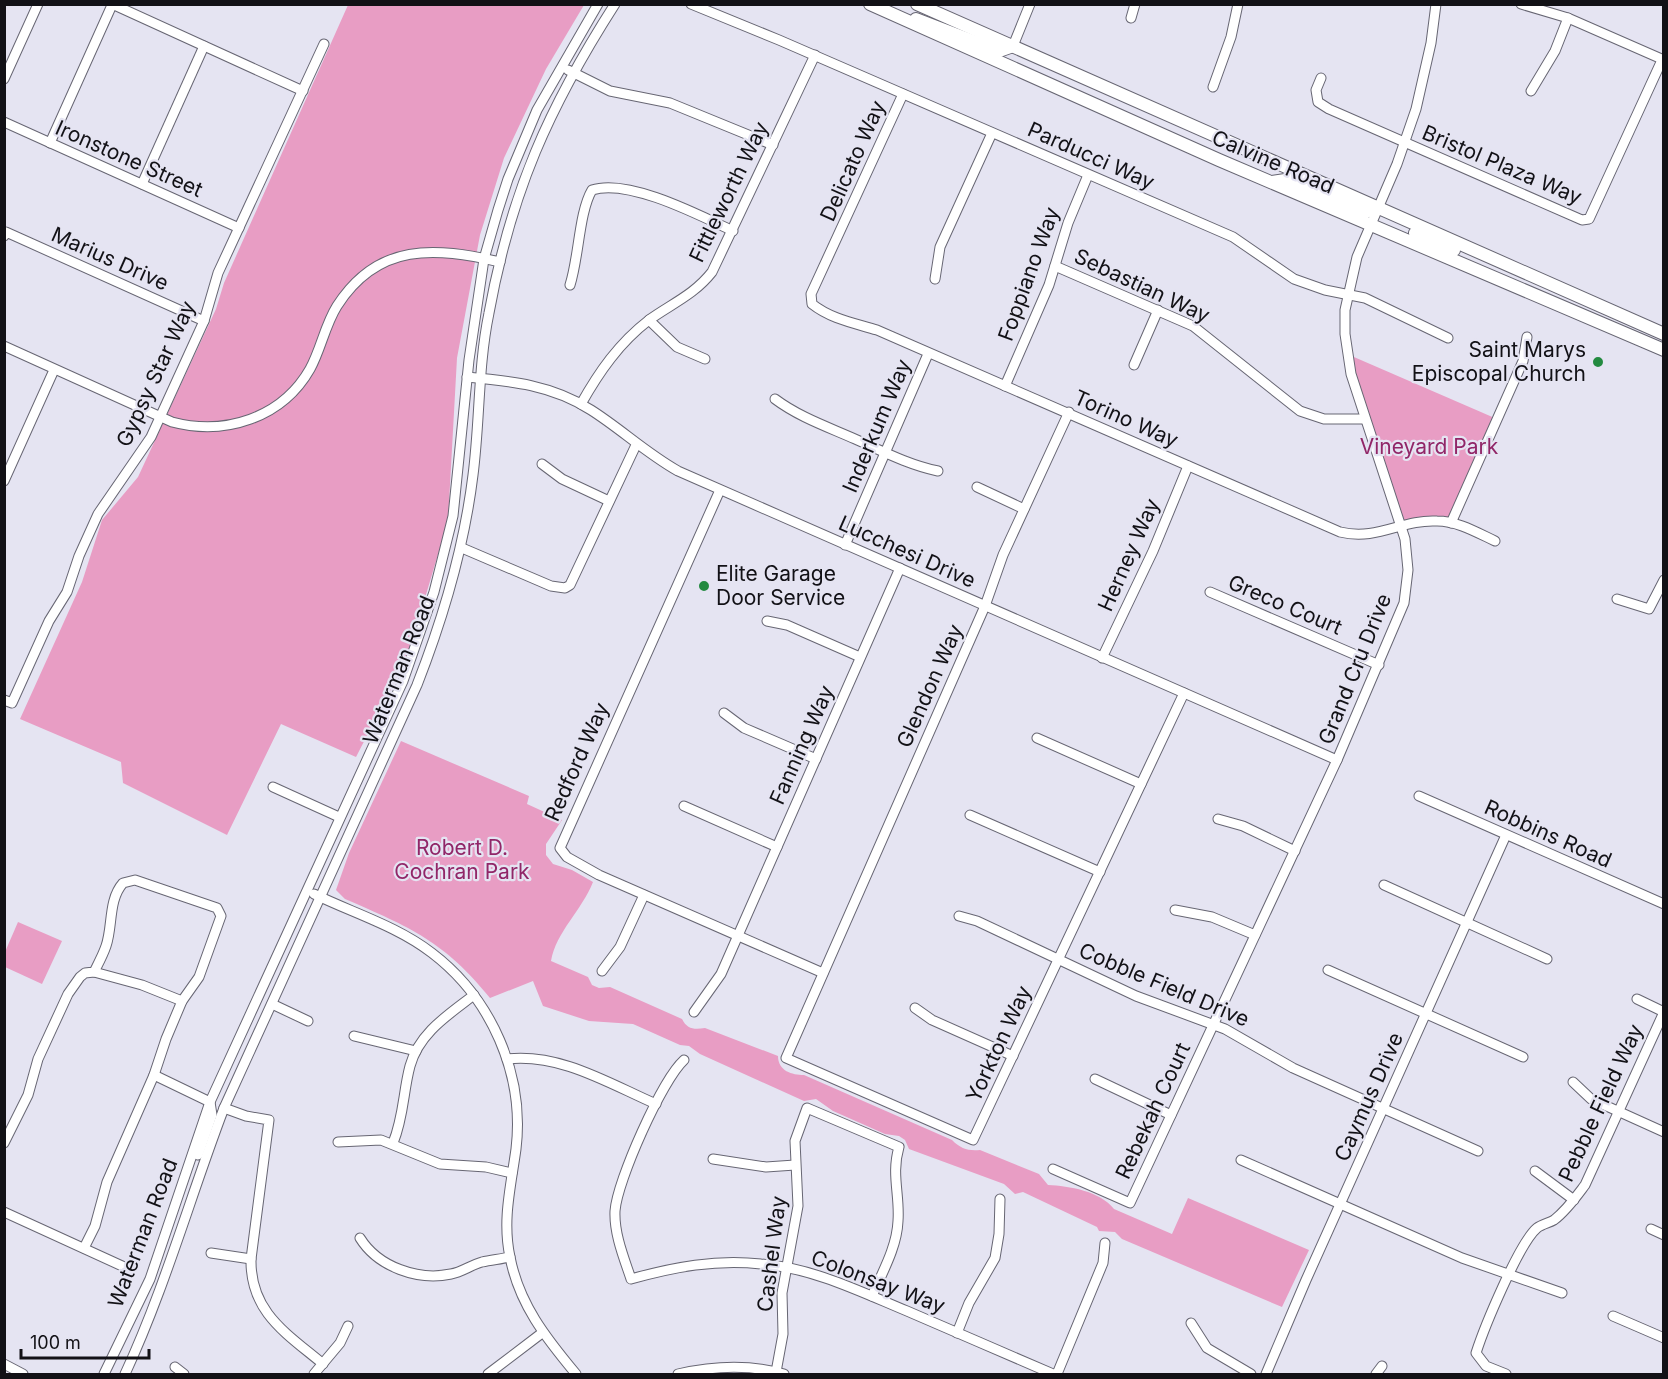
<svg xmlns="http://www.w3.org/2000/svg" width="1668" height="1379" font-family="Inter,sans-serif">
<rect width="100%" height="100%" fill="#e5e4f2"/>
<g fill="#e89dc4">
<polygon points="348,5 584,5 546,69 504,158 480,235 457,358 448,521 407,658 356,757 281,724 227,835 123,783 121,762 20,719 82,582 102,520 138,477 216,309 224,283"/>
<polygon points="1347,354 1497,419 1451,523 1402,527"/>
<path d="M401,741L529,796L527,804L562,820L546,844V855L553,864L572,870L593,882C582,910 556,932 551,961L588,977L592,985L599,988L610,987L682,1019C687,1029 694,1030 705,1028L778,1056C778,1071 792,1075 804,1075L952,1140C961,1149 968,1151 980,1150L1039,1174L1048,1185C1069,1186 1100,1191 1114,1209L1172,1234L1188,1198L1309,1250L1282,1307L1122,1239L1115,1232L1099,1231L1097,1227L1023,1192L1015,1194L1004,1184L909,1149L905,1140L899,1136L885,1134L833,1111L816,1099L804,1101L700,1054L689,1046L680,1045L633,1024L589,1021L543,1006L533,981L490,998C445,942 410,927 345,899L336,890L349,853Z"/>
<polygon points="18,922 62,941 42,984 5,967 5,952"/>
</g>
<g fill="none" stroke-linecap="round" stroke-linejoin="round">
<defs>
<g id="minor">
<polyline points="112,4 303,91"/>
<polyline points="691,4 779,40 1233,237 1294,279 1325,290 1365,298 1448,338"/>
<polyline points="1521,4 1568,18 1664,60"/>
<polyline points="1131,18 1135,4"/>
<polyline points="1013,46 1030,4"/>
<polyline points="568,70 610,91 670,103 773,145"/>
<polyline points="1321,78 1316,90 1318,102 1329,109 1582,220 1589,219 1662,60"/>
<polyline points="4,79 38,4"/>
<polyline points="1213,87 1231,37 1238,4"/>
<polyline points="1531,91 1555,51 1568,18"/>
<path d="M903,94L811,294L812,304C831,319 854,323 877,330L1340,532C1378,541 1402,519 1437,521C1457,521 1476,532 1495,541"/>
<polyline points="4,122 239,228"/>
<polyline points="50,143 112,5"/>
<polyline points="142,184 204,46"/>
<polyline points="4,236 6,232 204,321"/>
<polyline points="1055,266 1193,326 1300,411 1324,419 1365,419"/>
<polyline points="935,279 940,247 992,133"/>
<path d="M570,285C579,257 579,212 592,190C628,178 699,215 733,231"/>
<polyline points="649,320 677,347 705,359"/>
<path d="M4,346L172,422C225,436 282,418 310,369C321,349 325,325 337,306C378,242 435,247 500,262"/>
<polyline points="1134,365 1158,310"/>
<path d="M467,377C511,381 552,385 591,410C621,429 646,453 678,471L1337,760"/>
<polyline points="1005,386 1049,285 1068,223 1088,175"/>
<path d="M775,399C799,417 828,427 855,439C882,451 909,465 938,471"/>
<path d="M581,404C599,372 619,343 649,320C671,304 694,295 712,272L815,55"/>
<polyline points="1069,412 1003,555 985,606 786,1058 973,1140 1184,693"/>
<polyline points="542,464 562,479 609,501"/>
<polyline points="4,481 54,370"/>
<polyline points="977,487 1024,509"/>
<polyline points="720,490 560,848 567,857 599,875 823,973"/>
<polyline points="1451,523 1523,361 1527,337"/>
<polyline points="845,545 928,354"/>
<polyline points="462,548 551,586 565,588 570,585 636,445"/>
<polyline points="1210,592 1379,665"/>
<polyline points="1617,599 1649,609 1664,580"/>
<polyline points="767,621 787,625 860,657"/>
<polyline points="1102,658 1153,551 1188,466"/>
<polyline points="4,700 12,703 49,621 67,592 79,556 98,514 151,437 204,321 218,273 324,44"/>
<polyline points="724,713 744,728 816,759"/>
<polyline points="1037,738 1141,784"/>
<polyline points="273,787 339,817"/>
<polyline points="1419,796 1664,904"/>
<polyline points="684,806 777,847"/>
<polyline points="970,815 1100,872"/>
<polyline points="1218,819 1243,826 1295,851"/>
<polyline points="1384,885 1547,959"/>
<path d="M314,894C353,913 397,926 432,953C491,998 525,1074 516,1149C511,1186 502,1220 510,1257C519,1304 546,1338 576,1374"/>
<polyline points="1175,910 1212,917 1255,935"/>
<polyline points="959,916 977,921 1136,996 1225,1029 1293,1068 1478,1151"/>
<polyline points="1328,970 1523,1057"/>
<polyline points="602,971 620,947 644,895"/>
<polyline points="94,972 142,985 182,1001"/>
<polyline points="1637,999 1664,1012"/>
<polyline points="272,1004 308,1021"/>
<polyline points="915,1008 932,1020 1013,1056"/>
<polyline points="694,1012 721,974 900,568"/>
<polyline points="354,1036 416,1051"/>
<path d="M507,1059C560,1053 608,1083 656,1104"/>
<path d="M684,1060C662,1080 617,1181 615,1211C614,1234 624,1258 631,1279C674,1267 716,1259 761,1264C813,1268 859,1291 907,1311C956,1332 1004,1353 1053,1374"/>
<polyline points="154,1075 210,1102 212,1115 198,1155"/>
<polyline points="1095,1079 1171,1115"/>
<polyline points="1573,1082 1591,1099 1664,1132"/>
<path d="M224,1108L246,1116L269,1120L251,1259C250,1312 286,1333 323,1364"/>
<polyline points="338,1142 381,1140 440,1164 486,1167 512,1173"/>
<path d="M4,1143L28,1095L38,1059L68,994L80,977L85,973L94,972C98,964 103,955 106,946C113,926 108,900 123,883L135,880L217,908L221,916L199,977L182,1001L166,1039L154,1075L107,1182L95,1226L84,1248"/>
<path d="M393,1143C404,1116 403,1092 410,1066C419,1033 448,1015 474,995"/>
<polyline points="713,1159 766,1167 795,1165"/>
<polyline points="1241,1160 1462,1258 1562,1293"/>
<polyline points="1053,1169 1130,1203 1337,760 1404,603 1408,570 1405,539 1351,374 1345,334 1345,310 1357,257 1397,164 1416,109 1431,43 1436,4"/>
<polyline points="1535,1171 1574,1200"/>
<polyline points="4,1212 131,1270"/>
<polyline points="1651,1229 1664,1235"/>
<path d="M360,1238C378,1267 418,1281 451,1274C462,1272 471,1265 482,1262C491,1260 501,1259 510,1257"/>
<polyline points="211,1253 251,1259"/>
<polyline points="1613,1316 1664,1338"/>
<polyline points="1191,1323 1207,1348 1251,1374"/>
<polyline points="957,1333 969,1303 995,1258 999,1234 1000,1199"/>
<polyline points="4,1364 23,1374"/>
<polyline points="175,1367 184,1374"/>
<path d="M776,1372L783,1334L782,1293L798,1206L795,1141L807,1108L899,1147C891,1174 900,1195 898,1221C897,1247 882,1273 872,1296"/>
<polyline points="104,1374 150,1279 210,1102 403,681 434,592 453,516 469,360 484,259 498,210 508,179 537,110 598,4"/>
<path d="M125,1374C165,1288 190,1197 224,1108L417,685C444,616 464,548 473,475C480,421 478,366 489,313C511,192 549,107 615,4"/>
<polyline points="314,1374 340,1343 348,1326"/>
<polyline points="488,1374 542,1333"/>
<path d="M678,1374C713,1366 749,1364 784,1374"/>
<polyline points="1057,1374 1103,1263 1105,1243"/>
<polyline points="1266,1374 1306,1280 1506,835"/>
<polyline points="1376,1374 1382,1366"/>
<path d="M1506,1374L1486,1366L1476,1353C1484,1328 1519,1243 1537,1228C1542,1224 1549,1223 1554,1220C1567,1210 1576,1197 1585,1185L1664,1012"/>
</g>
<g id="major">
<polyline points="870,4 1219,160 1664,350"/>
<polyline points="917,4 1664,334"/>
<polyline points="916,19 999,51 1013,46"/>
<polyline points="1272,182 1292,179 1366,212 1379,207"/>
<polyline points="1415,233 1454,250"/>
</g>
</defs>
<use href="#minor" stroke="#676673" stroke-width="11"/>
<use href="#major" stroke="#676673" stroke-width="14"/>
<use href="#minor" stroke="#fff" stroke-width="9"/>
<use href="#major" stroke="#fff" stroke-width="12"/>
</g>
<g fill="#238a40" stroke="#e5e4f2" stroke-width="2">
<circle cx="1598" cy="362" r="6"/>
<circle cx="704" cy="586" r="6"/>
</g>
<g text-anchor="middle" stroke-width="4.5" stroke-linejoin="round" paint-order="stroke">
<g font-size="21" fill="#121116" stroke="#e5e4f2">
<text transform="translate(1091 156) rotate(24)" y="7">Parducci Way</text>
<text transform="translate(129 159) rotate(24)" y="7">Ironstone Street</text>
<text transform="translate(853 161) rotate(-66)" y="7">Delicato Way</text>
<text transform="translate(1273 162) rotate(23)" y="7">Calvine Road</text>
<text transform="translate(1502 165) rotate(23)" y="7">Bristol Plaza Way</text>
<text transform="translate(729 192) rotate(-64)" y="7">Fittleworth Way</text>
<text transform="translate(110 259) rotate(24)" y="7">Marius Drive</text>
<text transform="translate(1029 274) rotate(-70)" y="7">Foppiano Way</text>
<text transform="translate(1142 286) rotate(25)" y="7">Sebastian Way</text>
<text transform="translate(156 374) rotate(-65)" y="7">Gypsy Star Way</text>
<text transform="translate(1126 419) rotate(24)" y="7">Torino Way</text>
<text transform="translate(877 426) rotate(-67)" y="7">Inderkum Way</text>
<text transform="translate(907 552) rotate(24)" y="7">Lucchesi Drive</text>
<text transform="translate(1129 555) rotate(-66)" y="7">Herney Way</text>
<text transform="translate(1285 605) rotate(23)" y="7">Greco Court</text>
<text transform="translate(1355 669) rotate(-68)" y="7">Grand Cru Drive</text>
<text transform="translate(399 670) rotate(-68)" y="7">Waterman Road</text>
<text transform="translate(930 686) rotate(-66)" y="7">Glendon Way</text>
<text transform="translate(802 745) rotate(-66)" y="7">Fanning Way</text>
<text transform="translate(577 762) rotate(-66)" y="7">Redford Way</text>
<text transform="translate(1548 834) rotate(24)" y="7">Robbins Road</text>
<text transform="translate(1164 985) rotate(23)" y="7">Cobble Field Drive</text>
<text transform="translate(999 1044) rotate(-65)" y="7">Yorkton Way</text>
<text transform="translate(1369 1097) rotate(-66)" y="7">Caymus Drive</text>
<text transform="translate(1601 1103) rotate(-65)" y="7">Pebble Field Way</text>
<text transform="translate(1153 1111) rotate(-65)" y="7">Rebekah Court</text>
<text transform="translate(143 1233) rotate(-69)" y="7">Waterman Road</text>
<text transform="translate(772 1254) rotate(-83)" y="7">Cashel Way</text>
<text transform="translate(878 1282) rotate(21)" y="7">Colonsay Way</text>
</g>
<g font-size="21" fill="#121116" stroke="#e5e4f2" text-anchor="end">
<text x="1586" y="357">Saint Marys<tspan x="1586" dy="24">Episcopal Church</tspan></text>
<text x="716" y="581" text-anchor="start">Elite Garage<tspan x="716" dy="24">Door Service</tspan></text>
</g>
<g font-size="21" fill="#912668" stroke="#e5e4f2">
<text x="1429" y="454">Vineyard Park</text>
<text x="462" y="855">Robert D.<tspan x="462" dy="24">Cochran Park</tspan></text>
</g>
</g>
<rect width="1668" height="1379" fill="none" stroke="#121116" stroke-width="12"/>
<path d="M21 1349v9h128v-9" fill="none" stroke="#121116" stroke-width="3"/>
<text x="30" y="1349" font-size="18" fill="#121116" stroke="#e5e4f2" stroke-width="4.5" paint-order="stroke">100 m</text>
</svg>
